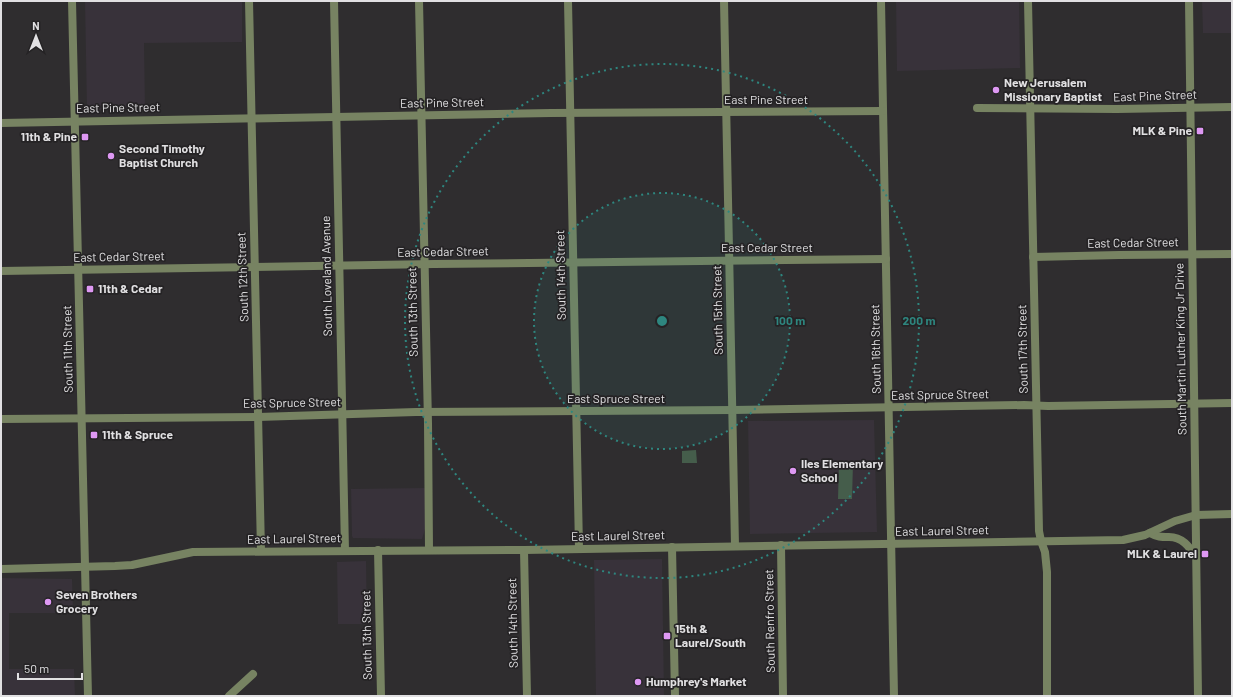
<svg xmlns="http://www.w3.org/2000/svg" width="1233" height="697" font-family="Barlow,sans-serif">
<rect width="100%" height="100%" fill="#2f2d2f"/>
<g fill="#38323a">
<polygon points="85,1 242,1 242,42 144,43 145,109 87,110"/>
<polygon points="896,1 1019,1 1020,68 897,71"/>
<polygon points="1202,1 1232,1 1232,33 1203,33"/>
<polygon points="874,420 877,532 750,534 748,421"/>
<polygon points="425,488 425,529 422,539 353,538 352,536 351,489"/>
<polygon points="662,559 664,696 596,696 594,560"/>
<polygon points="366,561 367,624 338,624 337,562"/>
<polygon points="1,578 72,579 73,613 9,613 9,669 74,669 75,696 1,696"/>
</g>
<g fill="#455d4b">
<polygon points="696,450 697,463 682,463 682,451"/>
<polygon points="839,463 853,463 852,499 838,499"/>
</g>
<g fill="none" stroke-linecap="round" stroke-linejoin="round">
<g stroke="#778362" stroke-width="8">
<polyline points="249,1 261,551"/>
<polyline points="334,1 345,551"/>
<polyline points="419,1 428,423 429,550"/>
<polyline points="568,1 579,548"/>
<polyline points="724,1 735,546"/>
<polyline points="881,1 894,696"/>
<polyline points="1028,1 1039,531 1041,541 1045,552 1047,572 1047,696"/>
<polyline points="977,108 1117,109 1232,107"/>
<polyline points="1,123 551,113 883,111"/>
<polyline points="1033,257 1119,255 1232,254"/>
<polyline points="1,271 434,264 886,259"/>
<polyline points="1,419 258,417 416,412 733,410 1024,405 1048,406 1232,403"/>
<path d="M1150,533C1157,537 1161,537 1169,537C1182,537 1189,546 1196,557"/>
<polyline points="781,545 783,696"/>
<polyline points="672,547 675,696"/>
<polyline points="378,550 381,696"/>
<polyline points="524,550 527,696"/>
<polyline points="1,569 115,566 132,565 193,552 524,550 1123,540 1145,535 1175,521 1196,515 1232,514"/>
<polyline points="229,696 253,674"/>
</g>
<g stroke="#778362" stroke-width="8">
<polyline points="72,1 88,696"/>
<polyline points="1189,1 1198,696"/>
</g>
</g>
<circle cx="662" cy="321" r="128" fill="#2e867f" fill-opacity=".12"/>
<g fill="none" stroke="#2e867f" stroke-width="2" stroke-dasharray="2 4">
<circle cx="662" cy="321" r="128"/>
<circle cx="662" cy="321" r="257"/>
</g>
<g fill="#de98f3" stroke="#252325" stroke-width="1.5">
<circle cx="996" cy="90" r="4"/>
<rect x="1196" y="127" width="8" height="8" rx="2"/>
<rect x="81" y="133" width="8" height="8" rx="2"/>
<circle cx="111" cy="156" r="4"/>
<rect x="86" y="285" width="8" height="8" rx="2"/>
<rect x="90" y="431" width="8" height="8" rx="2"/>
<circle cx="793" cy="471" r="4"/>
<rect x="1201" y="550" width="8" height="8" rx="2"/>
<circle cx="48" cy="602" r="4"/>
<rect x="663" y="632" width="8" height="8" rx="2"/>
<circle cx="638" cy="682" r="4"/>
</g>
<g text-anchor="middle" stroke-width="3.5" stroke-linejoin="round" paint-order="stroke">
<g font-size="12" font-weight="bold" fill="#e1e0e2" stroke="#252325" text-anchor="start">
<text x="1004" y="87">New Jerusalem<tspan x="1004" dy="14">Missionary Baptist</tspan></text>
<text x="1192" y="135" text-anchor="end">MLK &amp; Pine</text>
<text x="77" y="141" text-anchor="end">11th &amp; Pine</text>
<text x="119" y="153">Second Timothy<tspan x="119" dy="14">Baptist Church</tspan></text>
<text x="98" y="293">11th &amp; Cedar</text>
<text x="102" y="439">11th &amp; Spruce</text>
<text x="801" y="468">Iles Elementary<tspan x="801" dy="14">School</tspan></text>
<text x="1197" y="558" text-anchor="end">MLK &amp; Laurel</text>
<text x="56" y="599">Seven Brothers<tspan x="56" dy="14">Grocery</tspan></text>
<text x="675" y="633">15th &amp;<tspan x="675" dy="14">Laurel/South</tspan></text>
<text x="646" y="686">Humphrey's Market</text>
</g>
<g font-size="12" fill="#e1e0e2" stroke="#252325">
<text transform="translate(1155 96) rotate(-2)" y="4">East Pine Street</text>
<text x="766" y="104">East Pine Street</text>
<text transform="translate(442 103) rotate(-1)" y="4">East Pine Street</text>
<text transform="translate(118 108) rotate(-1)" y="4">East Pine Street</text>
<text transform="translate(1133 243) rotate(-1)" y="4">East Cedar Street</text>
<text x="767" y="252">East Cedar Street</text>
<text transform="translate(443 252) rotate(-1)" y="4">East Cedar Street</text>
<text transform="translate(119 257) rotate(-1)" y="4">East Cedar Street</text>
<text transform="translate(561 275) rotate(-91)" y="4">South 14th Street</text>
<text transform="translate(327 276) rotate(-91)" y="4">South Loveland Avenue</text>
<text transform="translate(243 277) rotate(-92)" y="4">South 12th Street</text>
<text transform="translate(718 310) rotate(-91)" y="4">South 15th Street</text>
<text transform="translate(413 312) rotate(-91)" y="4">South 13th Street</text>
<text transform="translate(68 349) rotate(-91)" y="4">South 11th Street</text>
<text transform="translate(876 349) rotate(-91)" y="4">South 16th Street</text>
<text transform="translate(1023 349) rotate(-91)" y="4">South 17th Street</text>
<text transform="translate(1181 349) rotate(-91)" y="4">South Martin Luther King Jr Drive</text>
<text transform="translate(940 395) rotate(-1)" y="4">East Spruce Street</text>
<text x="616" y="403">East Spruce Street</text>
<text transform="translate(292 403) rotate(-1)" y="4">East Spruce Street</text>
<text transform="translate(942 531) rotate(-1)" y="4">East Laurel Street</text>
<text transform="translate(618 536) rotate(-1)" y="4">East Laurel Street</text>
<text transform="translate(294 539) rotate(-1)" y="4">East Laurel Street</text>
<text transform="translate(770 621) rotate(-91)" y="4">South Renfro Street</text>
<text transform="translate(513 623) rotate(-91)" y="4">South 14th Street</text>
<text transform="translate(367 635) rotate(-91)" y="4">South 13th Street</text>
</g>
</g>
<circle cx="662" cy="321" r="6" fill="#2e867f" stroke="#252325" stroke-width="2"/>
<g font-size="12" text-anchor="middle" font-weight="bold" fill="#2e867f" stroke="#252325" stroke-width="3.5" stroke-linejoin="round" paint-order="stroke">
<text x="790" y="325">100 m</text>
<text x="919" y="325">200 m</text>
</g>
<rect width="1233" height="697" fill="none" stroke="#e1e0e2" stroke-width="4"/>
<g transform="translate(36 36)" stroke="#252325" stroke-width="3" paint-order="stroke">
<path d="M0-3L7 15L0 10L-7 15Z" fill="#e1e0e2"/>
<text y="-6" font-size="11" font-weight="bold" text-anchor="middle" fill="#e1e0e2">N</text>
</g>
<path d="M18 673v6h64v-6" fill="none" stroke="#e1e0e2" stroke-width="2"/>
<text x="24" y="673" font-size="12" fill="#e1e0e2" stroke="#252325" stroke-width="3" paint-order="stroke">50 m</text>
</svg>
